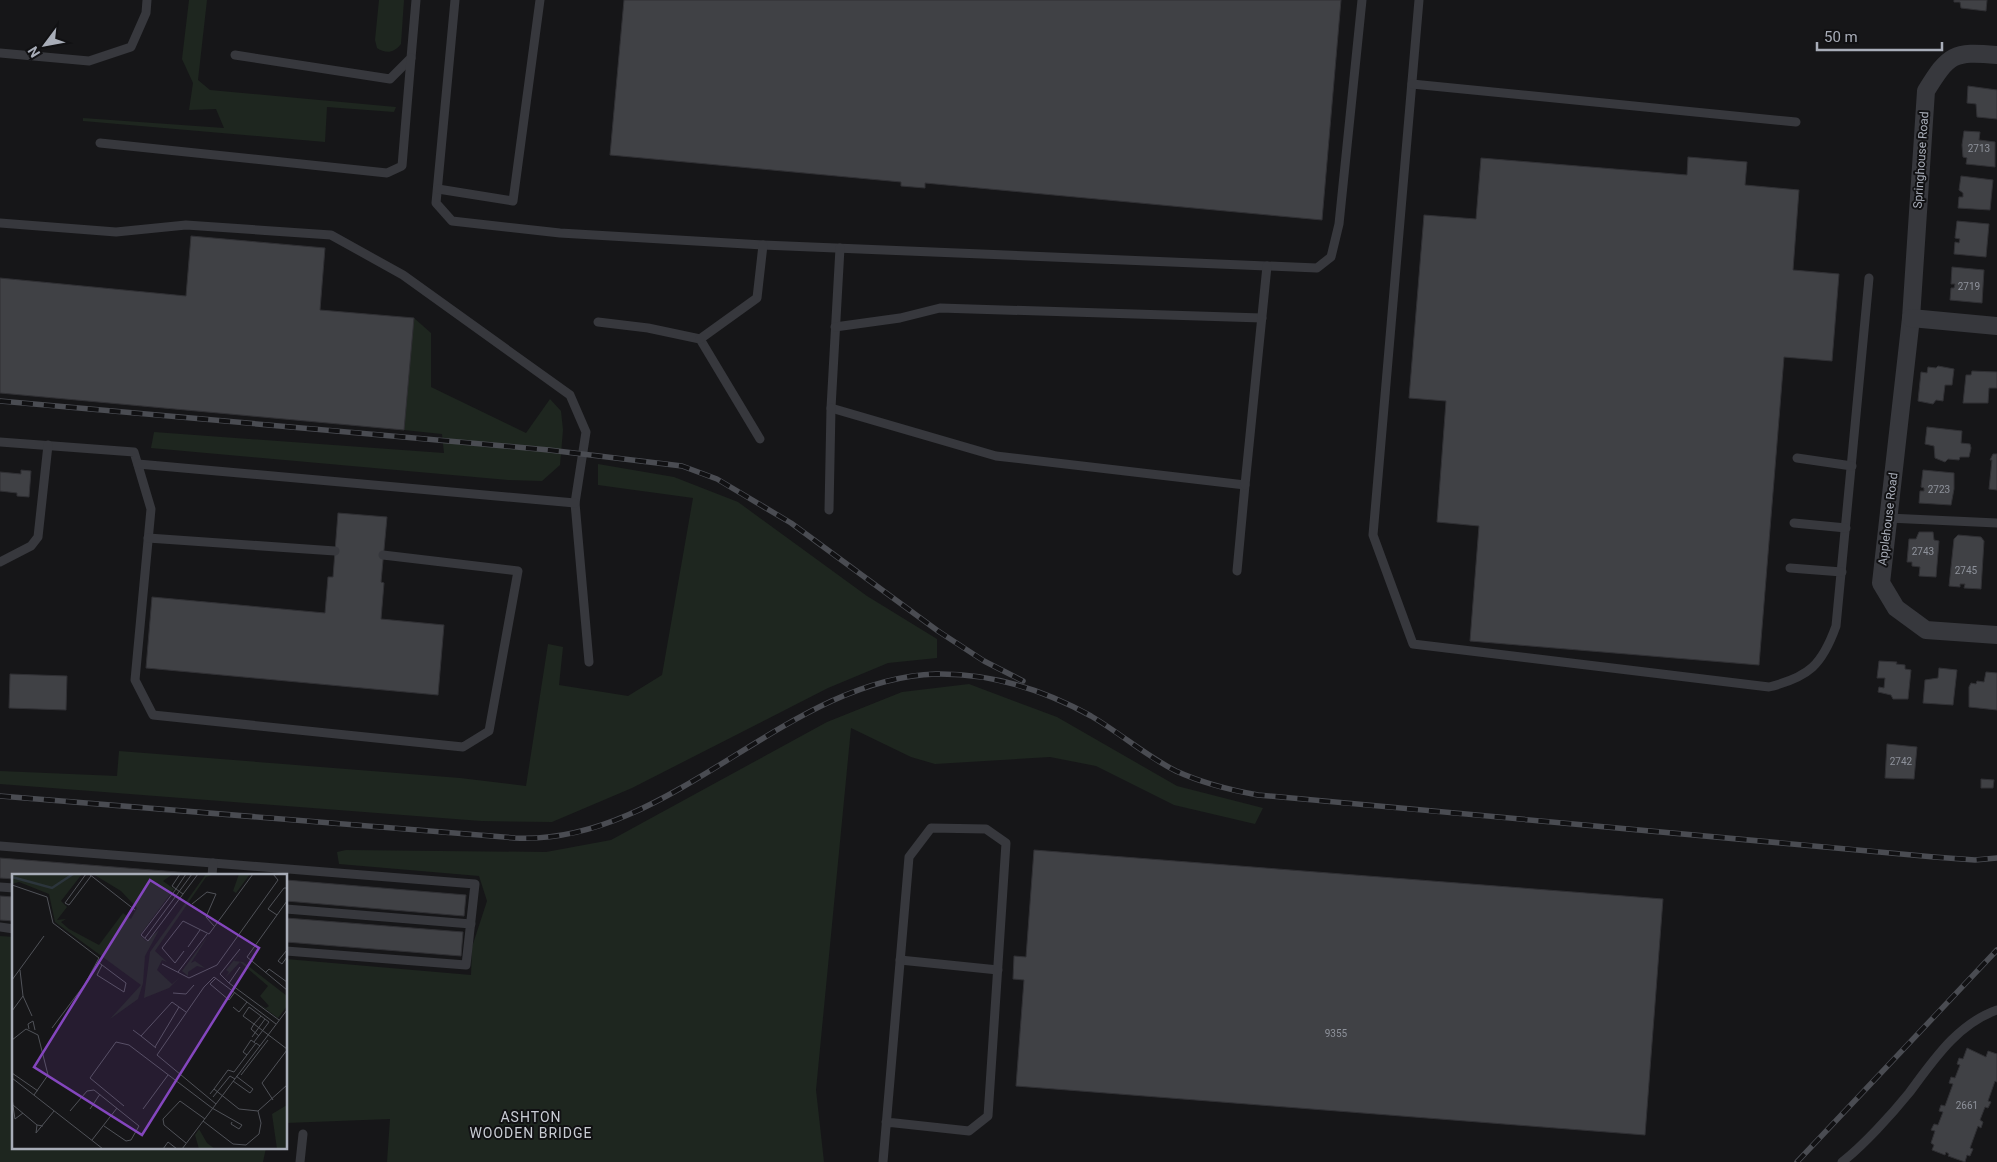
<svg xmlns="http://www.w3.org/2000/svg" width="1997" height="1162" font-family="Roboto,sans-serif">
<rect width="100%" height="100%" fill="#161618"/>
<g fill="#1e261f">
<polygon points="189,0 207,0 198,80 210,90 396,107 394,112 327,107 325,142 83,121 83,118 224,128 216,109 189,110 193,83 182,59"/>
<path d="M379,0H404L401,44C394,53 386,54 377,48L375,40Z"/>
<polygon points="414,318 431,333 431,387 526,433 550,399 561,411 563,430 560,465 542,481 508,480 151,448 154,432 444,453 442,434 404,430"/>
<polygon points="598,464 674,477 738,502 867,596 937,639 937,658 888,663 828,688 632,788 552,822 481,821 0,784 0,771 117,776 119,751 460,778 526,786 548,644 563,647 559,685 628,696 662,675 693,498 598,485"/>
<polygon points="969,684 1057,717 1177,786 1263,808 1255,824 1174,805 1096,766 1050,757 935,764 911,757 851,728 816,1090 824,1162 387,1162 390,1119 286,1123 286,959 471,975 472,947 487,901 479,876 339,864 337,852 346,850 546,852 611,840 827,722 902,692"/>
<polygon points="0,936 14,937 14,1148 266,1148 263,1162 0,1162"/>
</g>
<g fill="#404145" stroke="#303034">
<polygon points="624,0 1341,0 1322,220 925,183 925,188 901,186 901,182 610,155"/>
<polygon points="1954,0 1987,0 1986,11 1961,8 1960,2 1954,2"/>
<polygon points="1968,86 1997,90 1997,119 1977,117 1976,104 1967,103"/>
<polygon points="1964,131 1980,132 1979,140 1995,142 1995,167 1966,164 1967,158 1963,157 1962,145"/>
<polygon points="1688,157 1747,162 1745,185 1799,190 1793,270 1839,274 1832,361 1784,357 1759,665 1470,641 1479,526 1437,522 1446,401 1409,398 1424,215 1476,219 1481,158 1687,175"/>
<polygon points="1961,176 1993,180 1990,210 1958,208 1959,197 1963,197 1963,193 1959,190"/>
<polygon points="1957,221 1989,224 1986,257 1954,254 1955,242 1959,243 1960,239 1955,238"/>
<polygon points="191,236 325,248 320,310 414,318 404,430 0,393 0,278 186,296"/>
<polygon points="1952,267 1984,270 1982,303 1950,300 1951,288 1954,288 1955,284 1951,284"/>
<polygon points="1938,366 1954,369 1952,385 1945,385 1943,401 1936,400 1933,404 1918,401 1921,372 1927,373 1928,367 1936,368"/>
<polygon points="1972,371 1997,372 1997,388 1989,388 1988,403 1963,403 1966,375 1971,375"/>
<polygon points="1927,427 1962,431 1961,443 1970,444 1971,448 1969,457 1960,457 1959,460 1948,459 1945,462 1935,458 1934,446 1925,444"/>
<polygon points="1993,454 1997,454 1997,490 1989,489 1992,460 1990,460"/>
<polygon points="21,470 31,471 29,497 17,496 17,493 0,491 0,472 21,474"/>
<polygon points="1923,470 1954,473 1954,489 1951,505 1919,503 1920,491 1924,491 1924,488 1921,487"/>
<polygon points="338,513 387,517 381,582 384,583 381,619 444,625 438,695 146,668 152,597 325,613 328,577 333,577"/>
<polygon points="1919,532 1933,532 1934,540 1939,541 1936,577 1919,576 1920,567 1912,566 1912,562 1907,562 1909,539 1916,539"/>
<polygon points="1958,535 1981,537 1984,541 1981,589 1964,588 1965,584 1960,584 1960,587 1949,586 1954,539"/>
<polygon points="1879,661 1897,662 1896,664 1905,665 1905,669 1911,670 1908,699 1893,699 1891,695 1878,692 1879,687 1884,688 1885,678 1877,678"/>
<polygon points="1939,668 1957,670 1953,705 1923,703 1925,680 1938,678"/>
<polygon points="1986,672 1997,673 1997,710 1969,707 1969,687 1971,683 1976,684 1977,681 1984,682"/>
<polygon points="10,674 67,676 66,710 9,708"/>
<polygon points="1887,744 1917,747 1914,779 1885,778"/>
<polygon points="1981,779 1994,780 1993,788 1981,788"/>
<polygon points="1034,850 1663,899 1645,1135 1016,1086 1024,980 1013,979 1014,956 1026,957"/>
<polygon points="0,858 203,874 203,876 14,876 14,879 0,878"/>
<polygon points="286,880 466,895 464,916 286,901"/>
<polygon points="0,896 14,897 14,921 0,920"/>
<polygon points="286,918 463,932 461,956 286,942"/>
<polygon points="1967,1048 1986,1057 1988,1051 1997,1054 1997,1082 1995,1081 1988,1101 1991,1102 1988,1108 1985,1107 1980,1120 1983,1122 1981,1128 1978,1126 1970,1148 1973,1149 1970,1156 1967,1155 1965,1162 1948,1156 1949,1154 1946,1152 1945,1155 1932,1150 1934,1145 1931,1143 1935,1131 1931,1130 1934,1124 1938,1125 1943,1112 1939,1111 1941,1105 1945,1106 1953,1084 1949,1083 1951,1077 1955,1078 1960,1065 1957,1064 1959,1058 1963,1059"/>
</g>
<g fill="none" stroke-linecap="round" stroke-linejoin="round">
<g stroke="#37383d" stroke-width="9">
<polyline points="455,0 436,203 452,221 560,233 763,245 1317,268 1331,257 1339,224 1362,0"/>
<path d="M1419,0L1373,535L1413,644L1769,687C1809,677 1822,665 1836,626L1869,278"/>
<polyline points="0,53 89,61 131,47 146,13 147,0"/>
<polyline points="235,55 390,79 411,58 416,0"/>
<polyline points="1412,84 1796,122"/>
<polyline points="100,143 387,173 402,166 411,58"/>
<polyline points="438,189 513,201 540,0"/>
<polyline points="0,223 116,232 186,225 331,235 403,275 570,395 586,432 575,503 589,662"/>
<polyline points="840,248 831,408 996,456 1245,485 1237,571"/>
<polyline points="598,322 648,328 700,339 760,439"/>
<polyline points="835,327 900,318 940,308 1262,318"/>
<polyline points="700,339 757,298 763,245"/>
<polyline points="0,442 134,452 151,509 135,680 153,715 463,747 489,731 518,571 383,555"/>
<polyline points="1797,458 1852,466"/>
<polyline points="138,464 575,503"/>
<polyline points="1245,485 1267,266"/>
<polyline points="829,510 831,408"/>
<polyline points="1888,518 1997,523"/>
<polyline points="1794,523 1846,528"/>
<polyline points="148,538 335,551"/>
<polyline points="0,562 31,546 38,537 48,445"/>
<polyline points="1790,568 1842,572"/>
<polyline points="0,846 475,884 466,965 286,951"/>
<polyline points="212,876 213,863"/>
<polyline points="0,887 14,888"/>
<polyline points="286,909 471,924"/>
<polyline points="0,927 14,929"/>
<polyline points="900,960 998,970"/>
<polyline points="300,1162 303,1134"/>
<polyline points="883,1162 909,857 931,828 986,829 1006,843 988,1116 969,1131 886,1122"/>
<path d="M1842,1162C1863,1146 1892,1114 1909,1093C1933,1061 1957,1024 1997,1010"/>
</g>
<g stroke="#37383d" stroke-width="18">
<path d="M1997,55C1953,51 1949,54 1926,91L1911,318L1881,583L1896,608L1926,630L1997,635"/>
<polyline points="1911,318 1997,326"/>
</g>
<defs>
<g id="rail">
<polyline points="0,401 549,450 682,466 717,479 791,523 938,631 984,661 1023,681"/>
<path d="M0,796L515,838C669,846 784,679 936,674C990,673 1044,690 1091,716C1120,733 1146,756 1176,771C1202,783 1230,790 1258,795L1934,857L1975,860L1997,858"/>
<polyline points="1797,1162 1997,950"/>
</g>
</defs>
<use href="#rail" stroke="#4a4c52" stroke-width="5.5"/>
<use href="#rail" stroke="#111113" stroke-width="4" stroke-dasharray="11" stroke-linecap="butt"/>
</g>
<g text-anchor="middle" stroke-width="4" stroke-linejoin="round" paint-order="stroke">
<g font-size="10" fill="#8e929b">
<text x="1979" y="152">2713</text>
<text x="1969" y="290">2719</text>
<text x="1939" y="493">2723</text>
<text x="1923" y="555">2743</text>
<text x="1966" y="574">2745</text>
<text x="1901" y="765">2742</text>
<text x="1336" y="1037">9355</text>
<text x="1967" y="1109">2661</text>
</g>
<g font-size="12" fill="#a8adb8" stroke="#111113">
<text transform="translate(1921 160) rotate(-86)" y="4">Springhouse Road</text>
<text transform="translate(1888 519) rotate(-83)" y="4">Applehouse Road</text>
</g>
<g font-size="14" letter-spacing="1" fill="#c9ccd4" stroke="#111113">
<text x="531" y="1122">ASHTON<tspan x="531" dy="16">WOODEN BRIDGE</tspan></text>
</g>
</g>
<g transform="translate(12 874)">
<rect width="275" height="275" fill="#161618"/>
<path d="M0,0H70L49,27L55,33L45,46L54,45L49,48L57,55L87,71L111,39L119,45L125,34L109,17L81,0H161L151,7L162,15L128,61L134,67L147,56L133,82L131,109L126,125L98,145L129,111L43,48L37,20L7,8L0,10ZM194,0H203L194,3L143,77L155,88L150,86L145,96L160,110L168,103L157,114L132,124L138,78ZM227,0H238L224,19L221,17ZM196,62L179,89L183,87L193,94L185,92L176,98V102L170,97ZM231,75L222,87L231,88L275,122V132L266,144L247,130L254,134L257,132L248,122L256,112L228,88L213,104L217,98L214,96ZM275,231V275H265L260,240ZM187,255L195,269L203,275H187L183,261Z" fill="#1e261f"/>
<path fill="none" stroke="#2c353c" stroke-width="2.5" d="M0,3L40,14L61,0"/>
<path fill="none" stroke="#505258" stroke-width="1" d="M74,0L53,29L57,31L79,2M77,0L123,36M168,0L160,12L164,15L174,0M0,11L35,23L41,49L87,84L73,110L40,154M171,20L164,15L129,61L136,67L186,0M275,27L235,83L275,116M180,30L195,18L204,20L194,43L202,52M265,41L256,35L272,14H275M133,64L180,0M176,73L188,56M275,76L266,87L270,90L275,83M172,77L163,89L150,74L171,47L197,60L241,0M86,88L114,109L112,118L85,101L90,91M150,90L177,104L205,91L266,6L261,0M228,93L217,109L267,146M8,96L11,122L20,142M166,98L195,60M253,99L257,95L275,108M204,104L198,110L217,126L223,118M0,106L32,62M217,109L208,100L228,75M161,119L174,120L182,111M221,133L227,138L235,128M0,137L11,122M249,142L242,150L275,175M17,155L16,150L21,147L23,156M121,156L129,162L160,128L174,138M129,162L144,174M240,163L253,145M0,166L14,155L26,161L36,201L22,221M242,168L257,148L237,133L231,142L242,150L239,155L247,162M143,173L167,133M235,181L231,178L239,166L243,169M0,199L26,217M229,201L256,166M0,204L91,275M221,207L238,219L241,215L224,202M202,215L216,196L222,198L244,169L248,172M198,220L202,215L227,235L246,237L275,211M201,223L218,202L223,205M0,224L1,231L25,251L31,252M261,226L250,209L275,176M204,230L145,181L192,113L202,103L264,150M1,232L3,245L11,239M112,232L78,204L104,168L117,171L200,234L230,251L227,255L219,250L220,248M78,235L88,220M131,235L156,201M58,237L75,217L82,216L127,252L119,266L114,267L92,252M191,247L221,270L234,271L247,260L249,249L246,237M25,251L24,259L42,237M80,266L105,234M174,269L152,251L151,245L168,227L193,245M151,275L156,268L165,275M170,275L275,136"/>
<path fill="#8446be" fill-opacity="0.15" stroke="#8446be" stroke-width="2.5" d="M138,6L247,74L130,261L22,193Z"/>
<rect width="275" height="275" fill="none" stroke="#a8adb8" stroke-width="2.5"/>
</g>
<g transform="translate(45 45) rotate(238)" stroke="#111113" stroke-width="4" paint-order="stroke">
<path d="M0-4L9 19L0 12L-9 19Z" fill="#a8adb8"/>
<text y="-8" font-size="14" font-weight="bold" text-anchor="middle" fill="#a8adb8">N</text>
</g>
<path d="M1817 42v8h125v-8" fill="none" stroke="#a8adb8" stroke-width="2.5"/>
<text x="1824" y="42" font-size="15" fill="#a8adb8" stroke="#111113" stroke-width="4" paint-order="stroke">50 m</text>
</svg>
